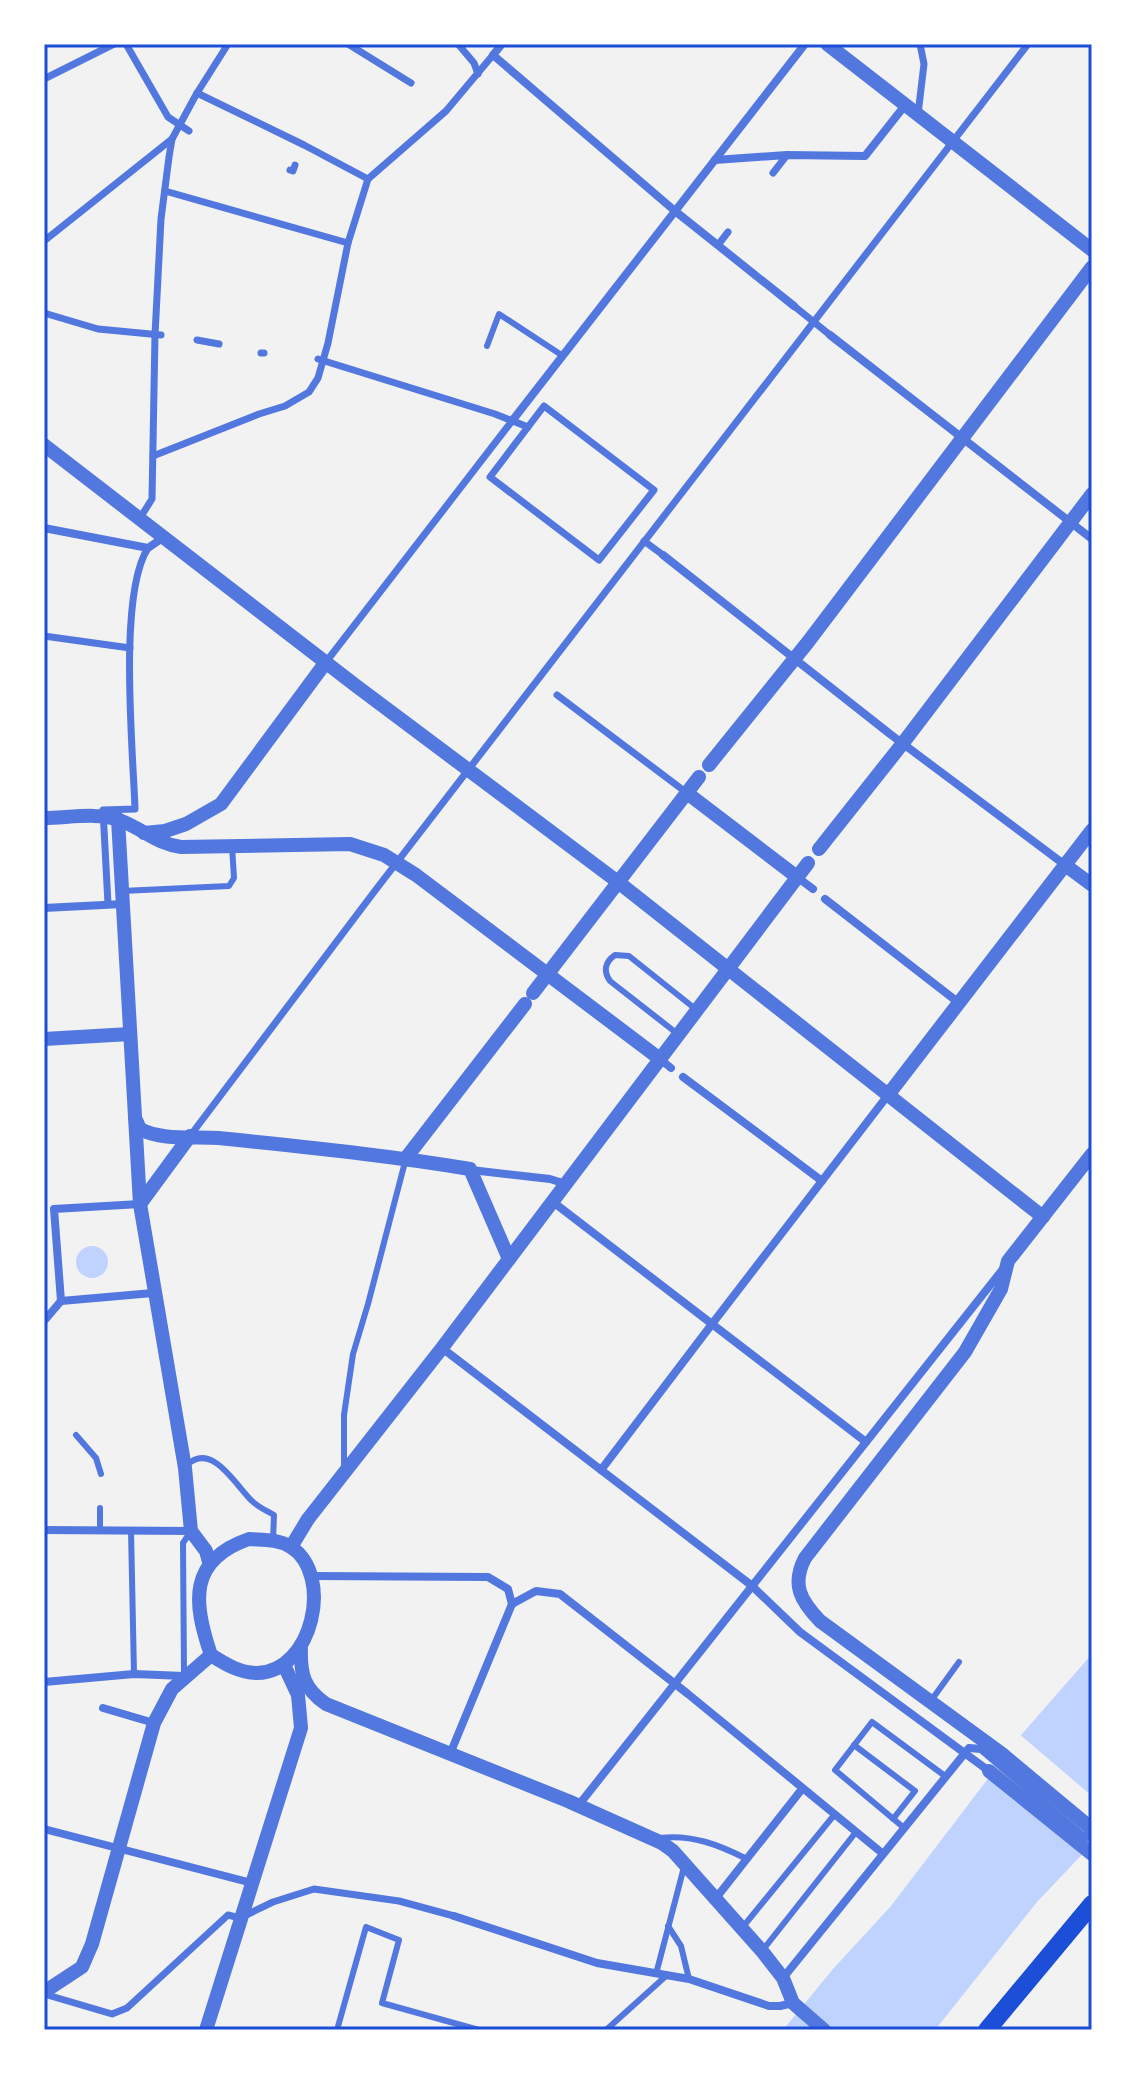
<svg xmlns="http://www.w3.org/2000/svg" width="1136" height="2074" font-family="Inter,sans-serif">
<rect width="100%" height="100%" fill="#f2f2f2"/>
<g fill="#bfd3fe">
<circle cx="92" cy="1262" r="16"/>
<polygon points="1092,1654 1092,1844 1037,1902 935,2030 783,2030 833,1969 891,1906 1022,1734"/>
</g>
<polygon fill="#f2f2f2" points="1018,1733 1092,1796 1092,1848 986,1774"/>
<g fill="none" stroke-linecap="round" stroke-linejoin="round">
<g stroke="#5277de" stroke-width="6">
<polyline points="487,346 499,314 563,356"/>
<polyline points="122,891 229,886 234,878 232,846"/>
<path d="M679,1035L610,981C603,971 605,962 615,955L629,956L698,1011"/>
<polyline points="76,1435 96,1458 101,1474"/>
<path d="M187,1465C212,1441 236,1486 252,1501C258,1507 267,1511 274,1515L273,1540"/>
<polyline points="344,1467 344,1415 353,1354 368,1304 405,1162"/>
<polyline points="100,1529 100,1508"/>
<polyline points="131,1530 134,1674"/>
<polyline points="184,1674 183,1543 191,1531"/>
<polyline points="930,1702 959,1662"/>
<polyline points="854,1745 915,1791 893,1819"/>
<polyline points="903,1827 835,1770 872,1722 945,1776"/>
<path d="M660,1838C692,1834 719,1845 747,1859"/>
<polyline points="668,1926 681,1946 689,1979"/>
<polyline points="742,1928 835,1814"/>
<polyline points="762,1951 856,1832"/>
<polyline points="656,1974 684,1867"/>
<polyline points="337,2030 366,1927 399,1940 382,2003 479,2030"/>
<polyline points="606,2030 666,1976"/>
</g>
<g stroke="#5277de" stroke-width="7">
<polyline points="126,44 168,117 189,131"/>
<polyline points="348,44 411,83"/>
<polyline points="458,44 474,63 478,74"/>
<polyline points="44,79 114,44"/>
<polyline points="197,93 304,145 368,179"/>
<polyline points="918,114 924,64 920,44"/>
<polyline points="290,170 293,171 295,165"/>
<polyline points="773,173 787,155"/>
<polyline points="165,191 348,243"/>
<polyline points="44,241 172,139"/>
<polyline points="718,245 728,232"/>
<polyline points="794,306 830,335"/>
<polyline points="44,313 98,329 161,335"/>
<polyline points="197,340 219,344"/>
<polyline points="261,353 264,353"/>
<polyline points="318,359 495,414 528,427"/>
<polygon points="544,406 654,490 599,560 490,477"/>
<polyline points="153,456 259,414 285,406 309,392 318,378 328,343 348,243 368,179 446,111 493,55"/>
<polyline points="140,518 152,499 155,335 161,219 169,157 172,139 197,93 228,44"/>
<polyline points="644,541 663,555"/>
<polyline points="44,636 130,648"/>
<polyline points="326,662 512,421"/>
<polyline points="557,695 687,793"/>
<path d="M108,904L103,810L135,809C133,750 118,594 148,548"/>
<polyline points="190,1136 374,892 1028,44"/>
<polyline points="44,1994 112,2014 127,2008 228,1915 240,1918 273,1902 314,1889 399,1901 454,1916"/>
</g>
<g stroke="#5277de" stroke-width="8">
<polyline points="502,44 493,55 675,211 794,306"/>
<polyline points="715,160 787,155 865,156 906,104"/>
<polyline points="830,335 1092,539"/>
<polyline points="512,421 805,44"/>
<polyline points="44,528 148,548 164,537"/>
<polyline points="663,555 890,734 1065,865"/>
<polyline points="797,877 813,889"/>
<polyline points="825,899 959,1003"/>
<polyline points="44,908 123,904"/>
<polyline points="660,1059 671,1068"/>
<polyline points="683,1077 822,1181"/>
<polyline points="471,1170 550,1179 566,1184"/>
<polyline points="553,1202 712,1324 601,1470"/>
<polyline points="140,1204 54,1209 61,1301 153,1293"/>
<polyline points="44,1321 61,1301"/>
<polyline points="442,1348 751,1585 800,1632 989,1771"/>
<polyline points="866,1442 712,1324 888,1095"/>
<polyline points="44,1530 191,1531"/>
<polyline points="311,1576 488,1577 508,1589 512,1604"/>
<polyline points="512,1604 536,1591 560,1594 688,1694 882,1853"/>
<polyline points="44,1682 134,1674 184,1676"/>
<polyline points="103,1708 154,1723"/>
<polyline points="450,1754 512,1604"/>
<polyline points="578,1806 1003,1269"/>
<polyline points="44,1829 252,1883"/>
<polyline points="716,1898 802,1789"/>
<polyline points="454,1916 597,1963 689,1979 769,2006 780,2006 793,2003"/>
<polyline points="783,1978 969,1748 981,1749 1083,1836 1092,1838"/>
</g>
<g stroke="#5277de" stroke-width="14">
<polyline points="827,44 1092,250"/>
<polyline points="44,445 355,685 618,882 1043,1217"/>
<polyline points="709,765 808,642 1092,267"/>
<polyline points="687,793 797,877"/>
<path d="M44,818C67,818 98,812 119,820C142,828 156,844 181,847L350,844L384,855L416,875L660,1059"/>
<polyline points="118,819 140,1204 185,1468 191,1531 206,1551 209,1562"/>
<polyline points="144,833 165,831 186,824 221,804 326,662"/>
<polyline points="819,849 903,743 1092,494"/>
<polyline points="1065,865 1092,885"/>
<polyline points="533,993 699,777"/>
<polyline points="44,1039 130,1034"/>
<polyline points="888,1095 1092,830"/>
<path d="M135,1118L140,1129C162,1141 195,1136 219,1138C303,1147 387,1155 470,1169L509,1259"/>
<path d="M1092,1154L1008,1261L1001,1289L965,1352L805,1558C791,1585 801,1601 820,1621L1002,1754L1092,1829"/>
<polyline points="406,1158 525,1004"/>
<polyline points="140,1204 190,1136"/>
<path d="M249,1539C263,1540 278,1539 291,1547C334,1575 313,1672 257,1673C240,1673 225,1664 211,1655C193,1603 188,1560 249,1539Z"/>
<polyline points="291,1547 308,1519 442,1348 808,863"/>
<path d="M301,1648C300,1674 304,1689 326,1704L568,1801L662,1843L673,1851L762,1951L783,1978L793,2003L824,2030"/>
<polyline points="989,1771 1092,1854"/>
<polyline points="44,1992 82,1967 92,1944 154,1723 172,1689 211,1655"/>
<polyline points="206,2030 301,1728 298,1695 284,1665"/>
</g>
<polyline stroke="#1d4ed8" stroke-width="18" points="987,2030 1092,1904"/>
</g>
<rect width="1136" height="2074" fill="none" stroke="#ffffff" stroke-width="92"/>
<rect x="46" y="46" width="1044" height="1982" fill="none" stroke="#1d4ed8" stroke-width="3"/>
</svg>
